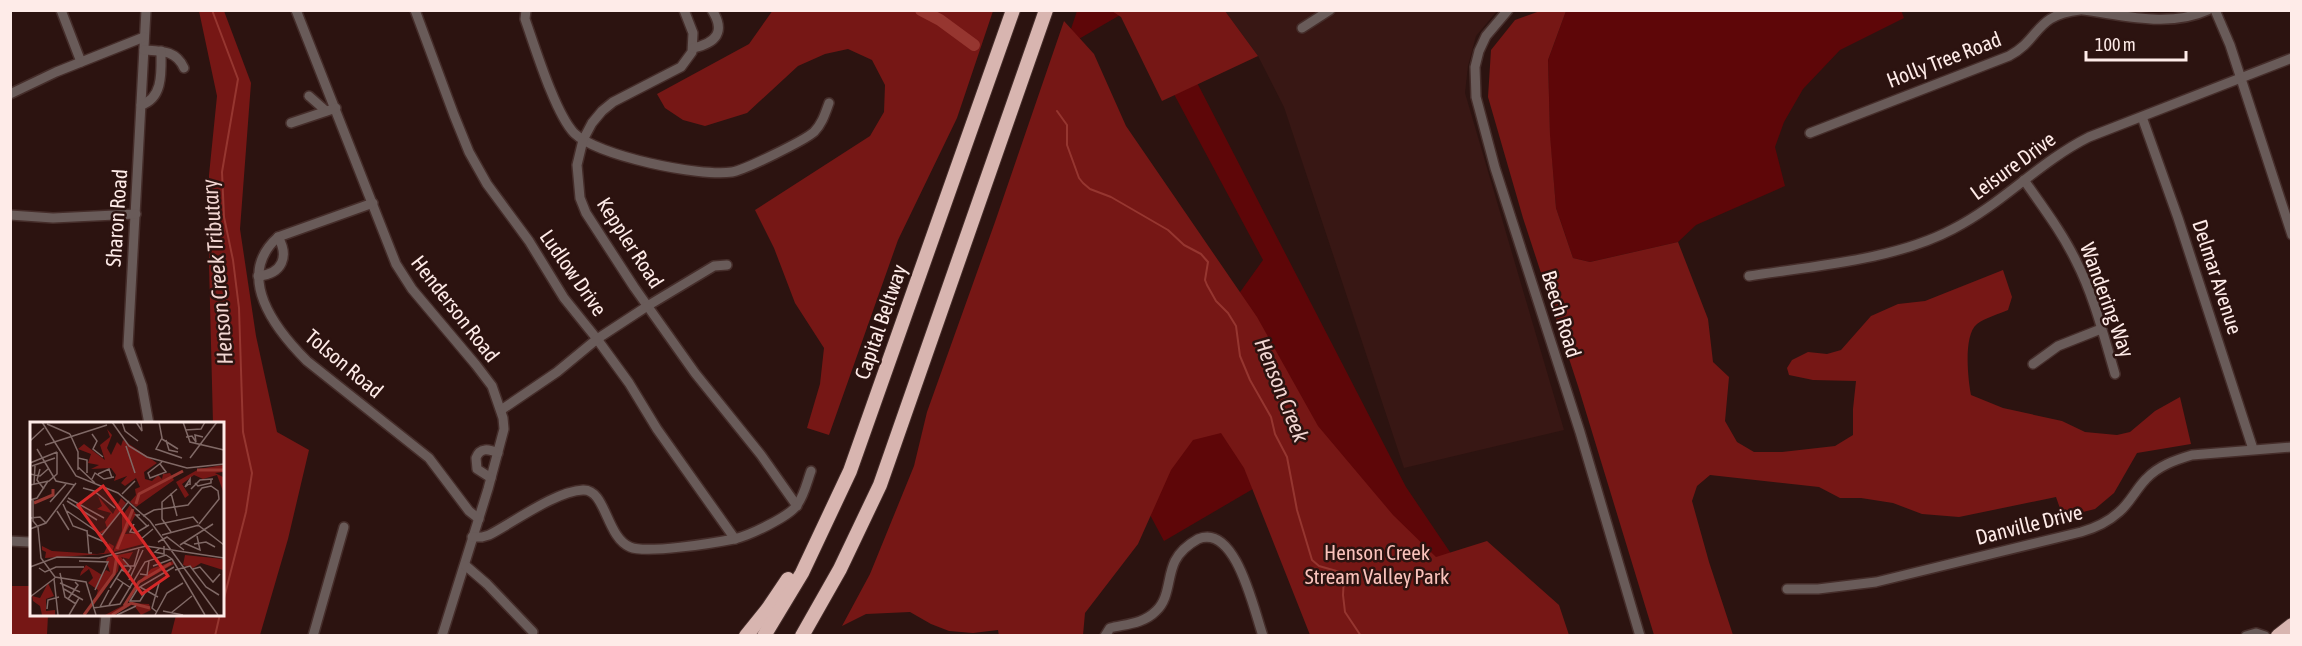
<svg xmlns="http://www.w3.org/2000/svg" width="2302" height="646" font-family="'Asap Condensed',sans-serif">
<rect width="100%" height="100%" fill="#2c1310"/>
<polygon fill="#381714" points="1225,11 1497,11 1476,36 1468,66 1465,93 1564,430 1404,468 1284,107 1258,56"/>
<g fill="#5e0608">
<polygon points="1901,10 1904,18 1840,50 1803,89 1784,122 1775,147 1785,186 1696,225 1678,242 1590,262 1573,258 1556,208 1550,139 1548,60 1566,11"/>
<polygon points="1077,11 1127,11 1065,47"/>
<polygon points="1160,11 1406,487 1506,635 1335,635 1218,323 1263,260 1168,83"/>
<polygon points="1201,396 1258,486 1164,541 1149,513"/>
</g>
<g fill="#761715">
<polygon points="773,10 993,11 957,118 898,240 829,435 807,428 820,384 824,348 795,303 774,248 755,210 870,136 884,112 885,85 872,60 848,49 825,54 798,66 747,113 705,126 683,120 665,108 657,94 749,44"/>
<polygon points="199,11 224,11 251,83 240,229 256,336 277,432 309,450 288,539 260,635 171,635 176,615 222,614 222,424 213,424 209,263 209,175 217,96"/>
<polygon points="1112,11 1225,11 1258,56 1162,101 1121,17"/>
<path d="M1540,11H1566L1548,60L1550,135L1556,208L1573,258L1590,262L1678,242L1708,319L1713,362L1729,377L1725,421L1737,442L1754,452H1782L1835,446L1853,435V409L1856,381L1813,380L1789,375L1787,368L1792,360L1808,352L1827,354L1841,350L1871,316L1898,304L1925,301L2003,270L2012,297L2008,310C1999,314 1985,318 1977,324C1963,335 1968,380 1971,395L2003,408L2062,421L2085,432L2117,435L2130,432L2155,411L2180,397L2191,444L2137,453L2114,493L2095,509L2063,517L2056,497L1959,517L1922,514L1893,503L1861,498H1840L1819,487L1710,475L1697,486L1692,501L1709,562L1733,635H1654L1578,386L1523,218L1488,97L1491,50L1515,20Z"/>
<polygon points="1064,21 1094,54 1126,126 1257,317 1318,426 1393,515 1436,557 1487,541 1559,605 1569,635 1310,635 1244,468 1221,433 1193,440 1171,470 1138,544 1085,613 1083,635 999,636 998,630 973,633 949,631 931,624 910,612 866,614 842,626 870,574 914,466 927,412 995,222"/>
<polygon points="11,586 31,586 32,614 48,615 47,635 11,635"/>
</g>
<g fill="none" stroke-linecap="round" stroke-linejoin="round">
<g stroke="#963630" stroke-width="2">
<polyline points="212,10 238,79 222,172 224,217 233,260 239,308 243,432 252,473 246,512 222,606"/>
<polyline points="1057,111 1067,125 1067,145 1079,178 1083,183 1090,189 1111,197 1168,230 1184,245 1201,254 1208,262 1205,280 1207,285 1216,301 1228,313 1236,326 1240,356 1250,380 1271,417 1275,434 1287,457 1297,510 1312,560 1319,566 1340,572 1344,577 1343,595 1345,612 1361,636"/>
<polyline points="215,636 220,614"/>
</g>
<polyline stroke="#963630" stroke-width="12" points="921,10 940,20 974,45"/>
<defs>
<g id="minor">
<polyline points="61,10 81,62"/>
<polyline points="146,10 128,346 142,386 149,424"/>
<polyline points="296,10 396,264 412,289 476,365 492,386 503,418 504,429 488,489 442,636"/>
<polyline points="415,10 454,115 469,152 487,184 529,241 564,298 597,339 629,383 657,429 735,539"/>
<path d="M526,10L525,19C535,47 555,113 574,133C598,156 699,177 732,172C745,170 805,140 814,132C822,124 825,114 829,103"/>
<polyline points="684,10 693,33 692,52 681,67 613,102 602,111 592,123 583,140 577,165 580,198 586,213 634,287 695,373 761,455 797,506"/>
<polyline points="1508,10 1486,36 1479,51 1475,67 1476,97 1495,168 1580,432 1640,636"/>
<path d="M2083,10C2123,15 2169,28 2208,10"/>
<polyline points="2215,10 2230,45 2292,235"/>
<polyline points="1302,28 1330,10"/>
<path d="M693,48C716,43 726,32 712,10"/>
<path d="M144,50C161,51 176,50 184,68"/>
<polyline points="10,94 56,72 144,37"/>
<polyline points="309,96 326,111"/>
<path d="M141,105C164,98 161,70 161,51"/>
<polyline points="2142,117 2178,218 2253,449"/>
<polyline points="291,123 336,108"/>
<path d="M1810,133L2009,56C2041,39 2034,15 2080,10"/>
<path d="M2024,180C2042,206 2062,232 2076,261C2094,296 2104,337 2115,374"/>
<path d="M373,203L278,237C234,276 275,329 307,361L429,458L469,511L479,519"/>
<polyline points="10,215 53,218 136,214"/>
<path d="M258,276C283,274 289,256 278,237"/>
<path d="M1749,276C1813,266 1895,260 1953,229C2002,204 2039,162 2089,137L2292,58"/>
<polyline points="2033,364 2058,346 2101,329"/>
<polyline points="501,410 557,372 597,339 649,305 714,266 727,265"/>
<path d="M491,478L477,469L476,458C480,447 489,449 498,453"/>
<path d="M472,537H482L489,535C514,522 556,491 583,490C606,489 606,537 630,547C646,554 714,543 734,539C748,536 789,517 797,505C804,496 807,482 811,471"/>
<polyline points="10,541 29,542"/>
<polyline points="465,565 487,584 533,632"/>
<path d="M1787,589H1818L1876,582L2081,532C2095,528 2108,522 2119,512C2130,503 2136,489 2146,479C2158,466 2175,460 2192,455L2292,447"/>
<polyline points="104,636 106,614"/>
<polyline points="313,636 344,527"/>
<path d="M1105,636L1110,628C1126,624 1143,624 1156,611C1170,598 1167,577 1175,561C1180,551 1189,544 1198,539C1236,523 1254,611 1263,636"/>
<polyline points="2246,636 2256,633 2265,636"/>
</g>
<g id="highway">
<polyline points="746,636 767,610 788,579"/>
<polyline points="764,636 802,573 850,471 1013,10"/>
<polyline points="802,636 840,569 880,485 1046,10"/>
<polyline points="2278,636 2292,625"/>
</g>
</defs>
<use href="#minor" stroke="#452d2a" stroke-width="12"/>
<use href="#highway" stroke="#452d2a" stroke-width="16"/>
<use href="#minor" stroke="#695b59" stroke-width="9"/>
<use href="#highway" stroke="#d8b5b0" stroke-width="14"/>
</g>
<g text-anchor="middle" stroke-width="5" stroke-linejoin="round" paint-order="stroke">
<g font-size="21" fill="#feebe8" stroke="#2c1310">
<text transform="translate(1944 60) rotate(-21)" y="7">Holly Tree Road</text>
<text transform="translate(2013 166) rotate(-36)" y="7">Leisure Drive</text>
<text transform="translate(117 218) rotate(-86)" y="7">Sharon Road</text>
<text transform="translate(630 243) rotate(57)" y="7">Keppler Road</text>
<text transform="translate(573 273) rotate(55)" y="7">Ludlow Drive</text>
<text transform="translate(2217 277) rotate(72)" y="7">Delmar Avenue</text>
<text transform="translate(2107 300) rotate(70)" y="7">Wandering Way</text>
<text transform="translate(455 309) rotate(52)" y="7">Henderson Road</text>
<text transform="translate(1561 314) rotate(73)" y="7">Beech Road</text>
<text transform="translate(881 322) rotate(-71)" y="7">Capital Beltway</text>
<text transform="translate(344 364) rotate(40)" y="7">Tolson Road</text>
<text transform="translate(2029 525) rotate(-14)" y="7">Danville Drive</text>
</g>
<g font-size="21" fill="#fac3bc" stroke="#2c1310">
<text x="1377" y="560">Henson Creek<tspan x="1377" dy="24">Stream Valley Park</tspan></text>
</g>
<g font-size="22" font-style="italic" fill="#f2d6d2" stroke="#2c1310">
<text transform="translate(217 272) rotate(-95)" y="8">Henson Creek Tributary</text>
<text transform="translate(1282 390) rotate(68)" y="8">Henson Creek</text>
</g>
</g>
<g transform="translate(30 422)">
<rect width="194" height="194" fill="#2c1310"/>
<path d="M77,7L82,13L77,26L81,33L87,20L91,24L93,18L127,41L114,50L115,57L122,59L128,53L132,57L133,52L140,51L144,58L106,85L100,80L106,73L105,67L110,65L106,56L95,64L91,61L97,54L84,59L86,53L81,46L61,47L69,43L58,41L61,32L48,27L54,22L75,38L70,23L80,15ZM193,43V50L185,51L193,55V69L187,53L173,57L164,53L152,62L159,73L155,76L146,60L169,47ZM68,74L83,92L91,76L96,81L74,111H68L77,106L75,100L81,91L67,87L72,84ZM100,83L106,92L95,112L108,111L113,122L83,130L92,109V94ZM79,121L84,124L82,131L74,132L15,136L16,130L12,128V124L22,129L67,132L74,131ZM103,130L99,137L91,135L98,144L89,142L88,149L63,184L68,168L58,161L63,156L59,147L50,154L51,150L56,143L72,153L76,148L80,150L76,138L78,135ZM155,133L193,137V148L171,141L163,146L153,143ZM143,139L144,142L110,161L96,181L119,182L121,188L111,193L103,182L84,193H75L94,183L109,160L121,147ZM18,161L24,174L16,177V189L25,188V193H12L10,184L3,179L2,174L10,176Z" fill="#761715"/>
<path fill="none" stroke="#963630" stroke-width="3" d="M167,48H194M4,81L23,73V67M106,82L109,72L153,49M87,127L103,87M94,184L109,160L141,141M54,193L84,152L87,133M82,193L101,181L120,186"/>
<path fill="none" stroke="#806966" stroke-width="1.5" d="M12,0L46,54L88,71L120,99L188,193M82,0L99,24L117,35L157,46L194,42M92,0L95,9L108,19M106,0L112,9L111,0M129,0L132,16L126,27L152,36M153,0L160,20L194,28M17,2L40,12M155,8L171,7L175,0M40,12L48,30V48M62,12L67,19L63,27L73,35M156,15L162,14L166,20L165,13L173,15M132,17L148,27M136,18L139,28L148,30M0,19L14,6M15,23L77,3M96,24L105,51M7,27L26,59L45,63M48,36L57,38V51M160,36L187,0M0,41L27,30M130,42L136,50L120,56L118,51L132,40M2,44L25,36M48,45L65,61M10,47L7,58L14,67M0,52L10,54L18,47M68,52L79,47L82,56M62,57L65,51L74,57L84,55M165,61L168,64L181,61V57M4,62L5,44M159,62L155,65L160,57V63M0,63L19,59L27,52V30M53,66L64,69L85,86M161,67L170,58L183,57M141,71L147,94M92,72L105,59M38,76L74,96M0,78L7,76L18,59M3,78V99L8,105M37,79L67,98M20,80L36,62M33,82L43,104L57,109M27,89L39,108M37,89L72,113L99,79M110,93H106L117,104M113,94L124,88L158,83L172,66L181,64L188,69L189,77L169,102M0,96L10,95L16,101M104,102L100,110L106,111L119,103M125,103L163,95L168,101M168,103L194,123M8,105L11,136L25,155L56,160L66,193M0,107L16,101L46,61M57,108L59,131H62M141,110L132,97V80L147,67M58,113L77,121M132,113L169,103M114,120L111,117L123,107M128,120L137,115L154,128M154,121L170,128L167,114M164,122L176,120L185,125M150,123L183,102M130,126L125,130L134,132V124M142,137L175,193M49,139L78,140L65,168M123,144L142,137M0,145L27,135L69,136L116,124L194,136M9,146L15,150L26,145H54M163,147L170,145L183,160L190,152M92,148L98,151L101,146L93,137M145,148L160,144L176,165L189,173M30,151L35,175L46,182M110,152L117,153L119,139M86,156L101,166M24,157L28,193M99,158L113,128M30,161L50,170M110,165L128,175M80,166L94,144H104L109,127M34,167L53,178M116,169L110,179H100L108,166L144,145M0,175L25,156M38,177L48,163L45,160M79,183L93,161M70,185L79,168M63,186L90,182L115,140L136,133L142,137M17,187L18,178L29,175M133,189L153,193M127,190L122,186L129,161M141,191L162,174M39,193L49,176M87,193L106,184M125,193L137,171L153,161"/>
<path fill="#d62828" fill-opacity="0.15" stroke="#d62828" stroke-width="3" d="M73,64L138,154L112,172L48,83Z"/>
<rect width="194" height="194" fill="none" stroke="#feebe8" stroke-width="3"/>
</g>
<rect width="2302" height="646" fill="none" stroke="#feebe8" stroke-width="24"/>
<path d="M2086 51v9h100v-9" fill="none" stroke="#feebe8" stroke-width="3"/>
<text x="2095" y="51" font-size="18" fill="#feebe8" stroke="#2c1310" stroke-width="4.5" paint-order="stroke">100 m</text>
</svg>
